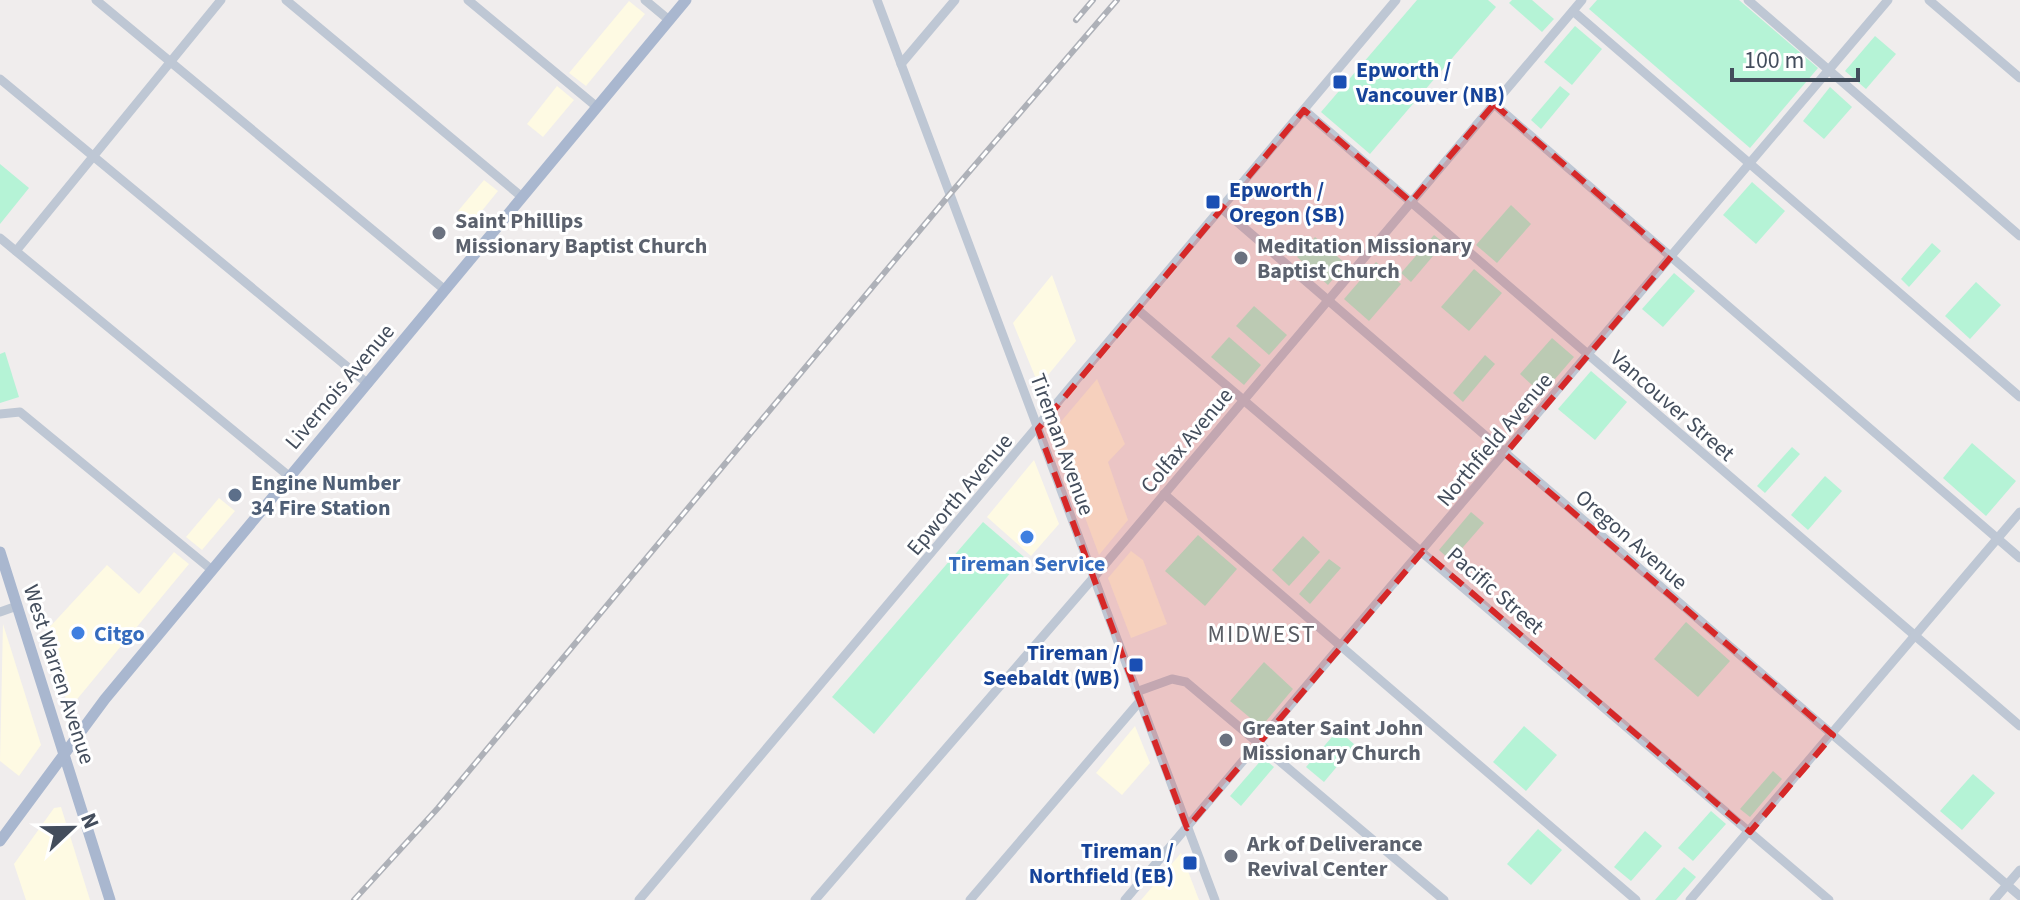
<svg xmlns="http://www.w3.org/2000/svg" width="2020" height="900" font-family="'Source Sans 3',sans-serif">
<rect width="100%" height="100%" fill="#f0eded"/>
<g fill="#fefae3">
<polygon points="629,1 645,14 586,86 569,73"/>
<polygon points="557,86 574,100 543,137 527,124"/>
<polygon points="484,180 498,191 472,223 458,211"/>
<polygon points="1052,275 1076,341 1039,386 1013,323"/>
<polygon points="1097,379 1125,444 1108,462 1128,520 1099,555 1053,431"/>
<polygon points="1034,460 1059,524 1031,556 987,517"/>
<polygon points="219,498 235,511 202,550 186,537"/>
<polygon points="1131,551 1143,560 1167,624 1131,638 1108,578"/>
<polygon points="174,552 189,564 69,709 45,632 107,565 139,594"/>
<polygon points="3,624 41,745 19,776 0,761"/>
<polygon points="1135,726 1150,763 1122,795 1096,773"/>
<polygon points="61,807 90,900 26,900 14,864 54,808"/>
<polygon points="1181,853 1199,900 1141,900"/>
</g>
<g fill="#b5f3d6">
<polygon points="1417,0 1488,0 1496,7 1370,154 1321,112"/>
<polygon points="1512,0 1532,0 1554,19 1542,32 1509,3"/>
<polygon points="1597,0 1739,0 1818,68 1750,148 1589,9"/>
<polygon points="1575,26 1602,49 1572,85 1544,62"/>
<polygon points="1875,36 1896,54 1866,89 1845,71"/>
<polygon points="1560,86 1570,94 1541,129 1531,120"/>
<polygon points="1830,87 1852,107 1824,139 1803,121"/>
<polygon points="0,164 29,188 0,224"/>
<polygon points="1752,182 1785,211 1756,244 1723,215"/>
<polygon points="1511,205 1531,224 1497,263 1476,245"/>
<polygon points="1434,235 1444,243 1411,282 1401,273"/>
<polygon points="1315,237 1346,264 1328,285 1297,257"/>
<polygon points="1932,243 1941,251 1909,287 1901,279"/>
<polygon points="1376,262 1401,284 1369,321 1344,299"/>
<polygon points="1474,269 1502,293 1469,331 1441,307"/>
<polygon points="1674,273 1695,291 1663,327 1642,309"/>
<polygon points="1976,282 2001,305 1970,339 1945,316"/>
<polygon points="1254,306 1287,335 1269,355 1236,326"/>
<polygon points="1229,337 1261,365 1244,385 1211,357"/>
<polygon points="1552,338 1574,357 1542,394 1520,374"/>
<polygon points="5,352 19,397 0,403 0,354"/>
<polygon points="1485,355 1495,364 1463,402 1453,393"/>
<polygon points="1591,371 1627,402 1595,440 1558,409"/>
<polygon points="1972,443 2016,481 1986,516 1943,478"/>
<polygon points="1792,447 1800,454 1765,493 1757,486"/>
<polygon points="1825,476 1842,491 1808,530 1791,515"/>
<polygon points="1471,512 1484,523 1451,561 1439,550"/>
<polygon points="983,522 1024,557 874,734 832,697"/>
<polygon points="1198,535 1237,569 1205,606 1165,571"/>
<polygon points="1303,536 1320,552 1289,586 1272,570"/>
<polygon points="1329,559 1341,568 1310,604 1299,594"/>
<polygon points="1686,622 1730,661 1698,697 1654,659"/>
<polygon points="1264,662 1293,689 1261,727 1230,701"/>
<polygon points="1524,726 1557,755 1526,791 1493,762"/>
<polygon points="1338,730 1355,745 1324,782 1306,767"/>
<polygon points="1263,758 1274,767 1241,806 1230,796"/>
<polygon points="1773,771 1782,779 1750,817 1740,809"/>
<polygon points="1973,774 1995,793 1962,830 1940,811"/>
<polygon points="1711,811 1726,824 1693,861 1678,848"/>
<polygon points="1538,829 1562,850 1531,885 1507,864"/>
<polygon points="1645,831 1662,846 1631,881 1614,867"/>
<polygon points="1684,867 1696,877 1676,900 1655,900"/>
</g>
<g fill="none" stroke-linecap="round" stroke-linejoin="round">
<g stroke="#bec7d4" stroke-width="9">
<polyline points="96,0 445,290"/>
<polyline points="286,0 522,197"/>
<polyline points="468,0 597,107"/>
<polyline points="645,0 669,20"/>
<polyline points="877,0 1215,900"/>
<polyline points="1748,0 2020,236"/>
<polyline points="1929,0 2020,78"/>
<polyline points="1573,11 2020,397"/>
<polyline points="901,64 955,0"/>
<polyline points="0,79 368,384"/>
<polyline points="1494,104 2020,558"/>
<polyline points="1304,110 2020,726"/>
<polyline points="1221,208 2020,896"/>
<polyline points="0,238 290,477"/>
<polyline points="16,251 221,0"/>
<polyline points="1138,310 1829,900"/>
<polyline points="0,414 20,412 212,570"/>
<polyline points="1164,494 1636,900"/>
<polyline points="0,612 17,606"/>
<polyline points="1136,692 1172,679 1186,682 1444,900"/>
<polyline points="639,900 1396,0"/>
<polyline points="815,900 1107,562 1582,0"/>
<polyline points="970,900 1140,701"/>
<polyline points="1125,900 1888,0"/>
<polyline points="1690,900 2020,512"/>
<polyline points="1994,900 2020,870"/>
</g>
<g stroke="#a9b7cf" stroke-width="11">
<polyline points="0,552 110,900"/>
<polyline points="0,841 105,699 686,0"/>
</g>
<defs>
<g id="rail">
<polyline points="1076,20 1093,0"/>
<polyline points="354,900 438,808 950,194 1117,0"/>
</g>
</defs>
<use href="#rail" stroke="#aeb1b8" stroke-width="6"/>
<use href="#rail" stroke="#fff" stroke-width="3" stroke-dasharray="9" stroke-linecap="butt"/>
</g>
<path fill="#d62828" fill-opacity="0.2" stroke="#d62828" stroke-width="6" stroke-dasharray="16 10" stroke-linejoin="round" d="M1494,104L1671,257L1505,454L1833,735L1750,832L1423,551L1187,828L1038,429L1304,110L1411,202Z"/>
<g fill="#1a4fb4" stroke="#fff" stroke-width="3">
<rect x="1332" y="74" width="16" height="16" rx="4"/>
<rect x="1205" y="194" width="16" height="16" rx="4"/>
<rect x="1128" y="657" width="16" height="16" rx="4"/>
<rect x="1182" y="855" width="16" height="16" rx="4"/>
</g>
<g fill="#6b7280" stroke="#fff" stroke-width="3">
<circle cx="439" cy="233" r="8"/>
<circle cx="1241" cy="258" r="8"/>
<circle cx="1226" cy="740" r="8"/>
<circle cx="1231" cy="856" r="8"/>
</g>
<circle fill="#5c6f8a" stroke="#fff" stroke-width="3" cx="235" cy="495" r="8"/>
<g fill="#3f7fe0" stroke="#fff" stroke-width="3">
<circle cx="1027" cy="537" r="8"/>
<circle cx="78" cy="633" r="8"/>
</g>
<g text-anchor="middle" stroke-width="6" stroke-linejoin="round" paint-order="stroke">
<g font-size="22" font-weight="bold" fill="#164399" stroke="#fff" text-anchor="start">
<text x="1356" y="77">Epworth /<tspan x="1356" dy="25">Vancouver (NB)</tspan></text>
<text x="1229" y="197">Epworth /<tspan x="1229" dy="25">Oregon (SB)</tspan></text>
<text x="1120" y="660" text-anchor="end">Tireman /<tspan x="1120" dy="25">Seebaldt (WB)</tspan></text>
<text x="1174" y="858" text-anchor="end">Tireman /<tspan x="1174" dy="25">Northfield (EB)</tspan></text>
</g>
<g font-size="22" font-weight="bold" fill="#5b616d" stroke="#fff" text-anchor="start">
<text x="455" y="228">Saint Phillips<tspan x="455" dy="25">Missionary Baptist Church</tspan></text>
<text x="1257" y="253">Meditation Missionary<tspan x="1257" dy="25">Baptist Church</tspan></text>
<text x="1242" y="735">Greater Saint John<tspan x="1242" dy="25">Missionary Church</tspan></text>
<text x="1247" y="851">Ark of Deliverance<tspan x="1247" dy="25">Revival Center</tspan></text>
</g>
<g font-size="22" fill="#434d5c" stroke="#fff">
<text transform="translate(339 386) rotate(-50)" y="8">Livernois Avenue</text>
<text transform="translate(1673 405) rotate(41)" y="8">Vancouver Street</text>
<text transform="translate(1494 439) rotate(-50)" y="8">Northfield Avenue</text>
<text transform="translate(1186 440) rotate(-50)" y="8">Colfax Avenue</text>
<text transform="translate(1063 444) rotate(70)" y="8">Tireman Avenue</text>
<text transform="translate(959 494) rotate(-50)" y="8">Epworth Avenue</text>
<text transform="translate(1632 539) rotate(41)" y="8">Oregon Avenue</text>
<text transform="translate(1496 590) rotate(41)" y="8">Pacific Street</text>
<text transform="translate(60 674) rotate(72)" y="8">West Warren Avenue</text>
</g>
<g font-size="22" font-weight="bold" fill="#4e5e75" stroke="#fff" text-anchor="start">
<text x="251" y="490">Engine Number<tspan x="251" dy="25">34 Fire Station</tspan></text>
</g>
<g font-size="22" font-weight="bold" fill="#366cbe" stroke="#fff">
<text x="1027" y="571">Tireman Service</text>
<text x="94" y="641" text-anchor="start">Citgo</text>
</g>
<g font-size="24" letter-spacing="2" fill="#595c63" stroke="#fff">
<text x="1262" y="642">MIDWEST</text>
</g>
</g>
<g transform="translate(72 828) rotate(68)" stroke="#ffffff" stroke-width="6" paint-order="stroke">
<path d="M0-6L14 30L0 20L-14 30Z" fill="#434d5c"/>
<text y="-12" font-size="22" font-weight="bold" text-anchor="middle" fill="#434d5c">N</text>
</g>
<path d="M1732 68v12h126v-12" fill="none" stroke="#434d5c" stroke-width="4"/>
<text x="1744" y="68" font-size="24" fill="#434d5c" stroke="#ffffff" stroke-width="6" paint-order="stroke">100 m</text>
</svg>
